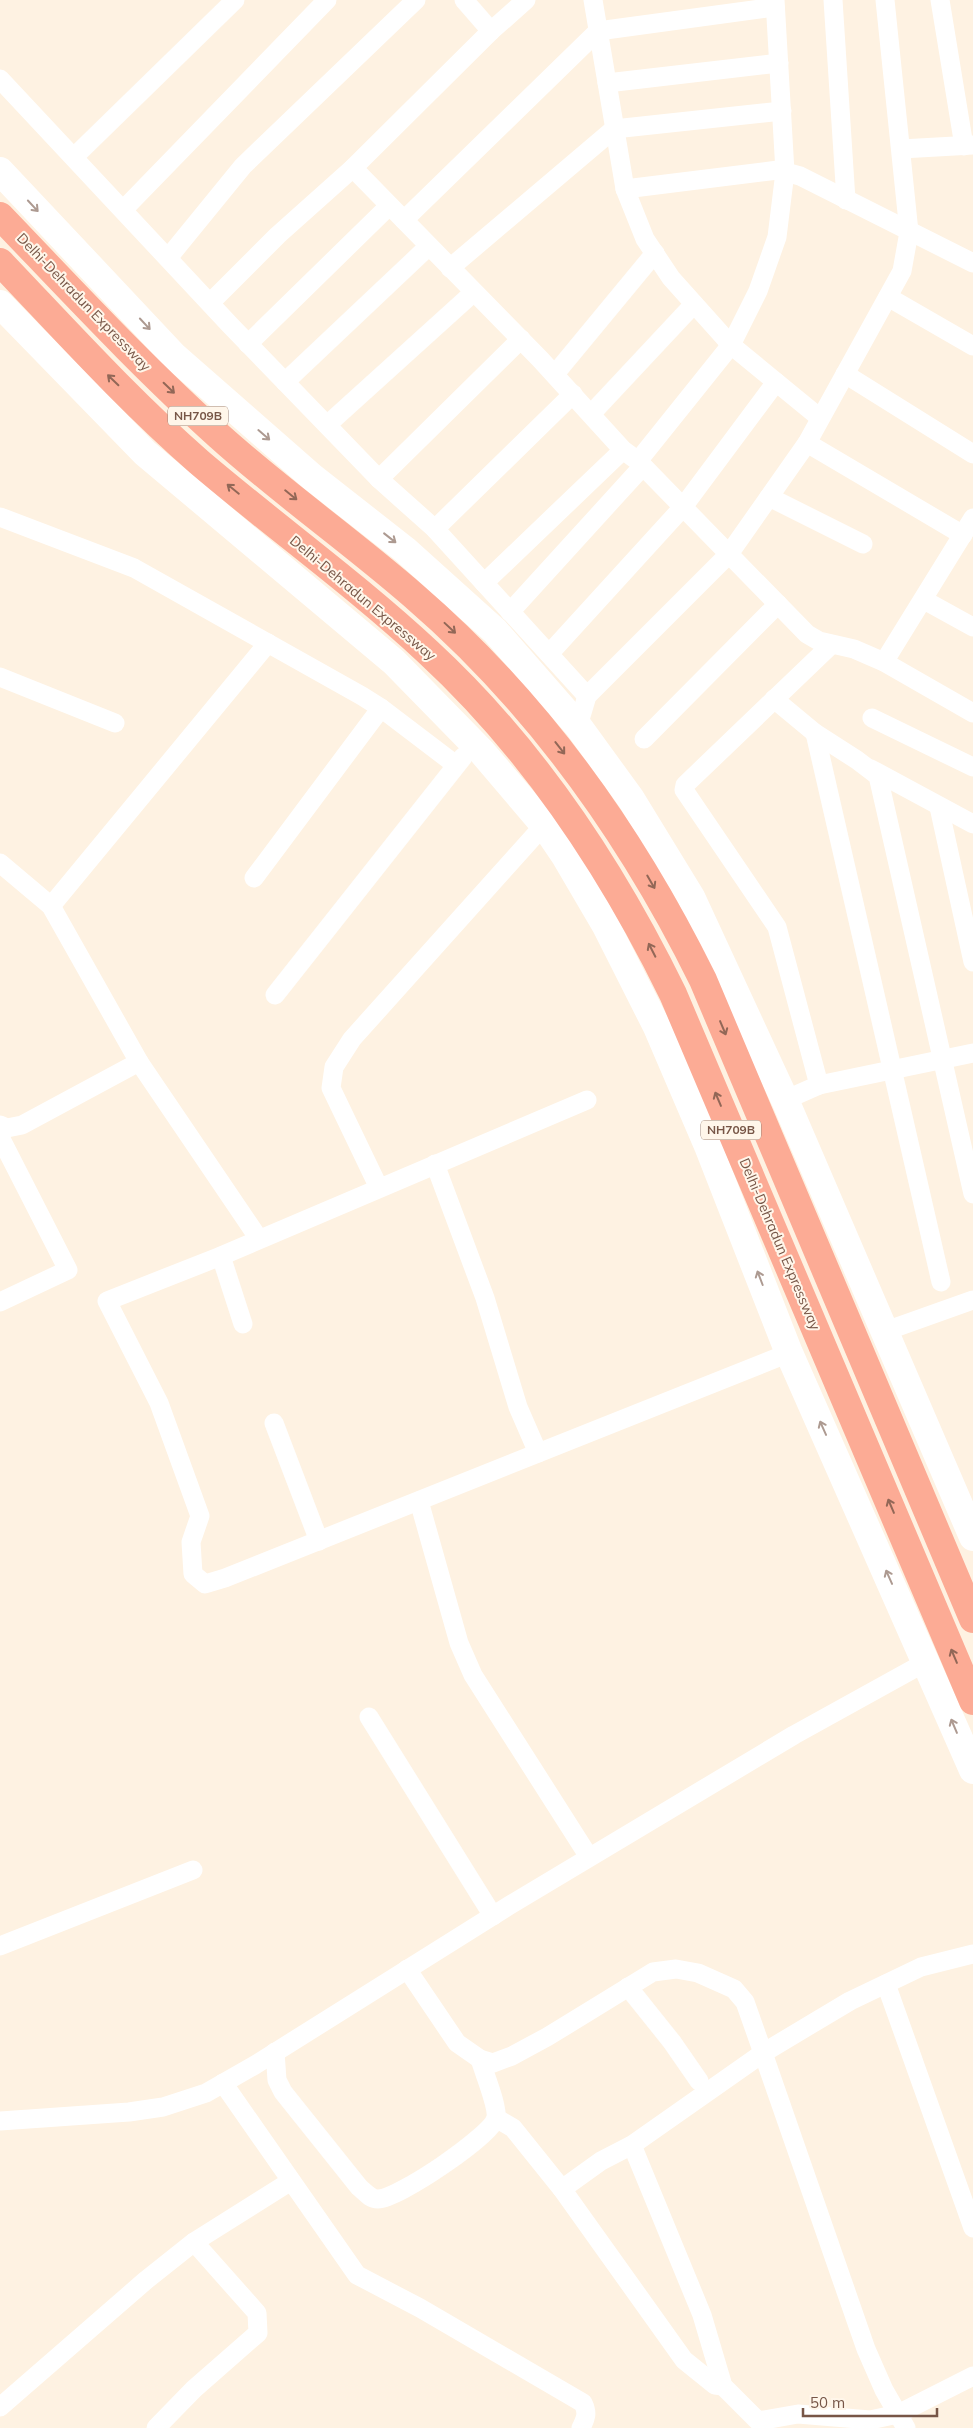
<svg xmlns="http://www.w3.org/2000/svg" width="973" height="2428" font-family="Mulish,sans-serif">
<rect width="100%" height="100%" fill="#fef2e2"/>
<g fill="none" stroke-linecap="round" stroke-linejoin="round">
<g stroke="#fff" stroke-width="19">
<polyline points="464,0 491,31"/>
<polyline points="593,0 625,189 645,239 671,278 731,345 820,418"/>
<polyline points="833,0 846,200"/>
<polyline points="940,0 964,146"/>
<polyline points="0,79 230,325 379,479 435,529 587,696"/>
<polyline points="607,83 779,63"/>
<polyline points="901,149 973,145"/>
<polyline points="74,157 235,0"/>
<polyline points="353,168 540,359 623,450 638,461 807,634 819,641 854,649 884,662 973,713"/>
<polyline points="625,189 778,170 800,176 973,263"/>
<polyline points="123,210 327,0"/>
<polyline points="404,220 598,31 775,7"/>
<polyline points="168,258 243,166 416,0"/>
<polyline points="450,268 614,129 782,111"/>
<polyline points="888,297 973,346"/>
<polyline points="210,303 278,235 353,168 491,31 526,0"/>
<polyline points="248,344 389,206"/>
<polyline points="555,374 655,253"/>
<polyline points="845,374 973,454"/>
<polyline points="285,382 429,246"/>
<polyline points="592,413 694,304"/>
<polyline points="327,425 474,292"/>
<polyline points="807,443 963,535"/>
<polyline points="638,461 731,345 758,291 777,237 785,172 775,0"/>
<polyline points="379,479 521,339"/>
<polyline points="769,497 863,544"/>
<polyline points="0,517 134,568 362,696 381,708 456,765"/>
<polyline points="435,529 573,394"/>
<polyline points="484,583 623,450"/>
<polyline points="924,600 973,627"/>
<polyline points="510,612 643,466"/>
<polyline points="549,654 683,507 776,382"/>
<polyline points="884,662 973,518"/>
<polyline points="0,677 115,723"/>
<polyline points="774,699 815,733 857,760 878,776 973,1194"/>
<polyline points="872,718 973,767"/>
<polyline points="578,726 587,696 729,554 807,443 902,271 909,232 885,0"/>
<polyline points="815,733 941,1282"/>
<polyline points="644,739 778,604"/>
<polyline points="871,769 973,824"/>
<polyline points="939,807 973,962"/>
<polyline points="0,863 51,906 139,1062 22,1125 7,1128 0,1125"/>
<polyline points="254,878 381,708"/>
<polyline points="51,906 268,643"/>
<polyline points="275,995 463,757"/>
<polyline points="139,1062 259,1239"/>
<polyline points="819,1085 777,927 684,790 685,785 831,645"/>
<polyline points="587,1100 221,1256 107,1301 159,1403 200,1516 191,1542 193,1574 205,1584 225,1578 789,1353"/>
<polyline points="785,1100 819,1085 973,1053"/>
<polyline points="0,1137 68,1270 0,1302"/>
<polyline points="435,1164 485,1298 518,1407 538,1453"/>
<polyline points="379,1188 331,1088 334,1067 352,1039 544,825"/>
<polyline points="221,1256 243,1324"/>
<polyline points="883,1332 973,1300"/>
<polyline points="274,1423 319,1541"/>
<polyline points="419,1501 459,1643 473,1675 589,1857"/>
<polyline points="369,1717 493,1916"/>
<polyline points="0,1946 193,1870"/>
<polyline points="407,1969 457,2043 480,2059 493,2063 512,2056 547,2037 653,1972 676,1969 698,1973 734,1989 745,2002 763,2053 866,2349 884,2390 906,2428"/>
<polyline points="886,1984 973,2228"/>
<polyline points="628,1987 672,2042 699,2081"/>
<path d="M275,2052L277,2080L283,2092L359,2187C365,2192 370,2199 378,2199C398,2199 491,2136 496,2118C498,2106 484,2073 480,2059"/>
<path d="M223,2083L357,2275L420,2308L583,2403C588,2413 586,2418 581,2428"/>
<polyline points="496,2118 513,2128 562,2189 684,2360 715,2385 723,2386"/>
<polyline points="0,2121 129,2112 163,2107 206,2093 255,2065 510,1905 794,1735 926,1662"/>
<polyline points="632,2145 702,2315 723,2386 758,2421 798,2414 870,2420 898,2414 973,2376"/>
<polyline points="562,2189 601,2161 632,2145 763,2053 850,2001 921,1967 973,1954"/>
<polyline points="0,2407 145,2281 194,2242 291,2181"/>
<polyline points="156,2428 194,2389 258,2333 257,2313 194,2242"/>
</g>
<g stroke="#fff" stroke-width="28">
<polyline points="0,171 174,356 312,477 405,550 495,631 578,726 631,799 691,897 785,1100 973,1537"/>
<polyline points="0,304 145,453 394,662 482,752 544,825 565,856 606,926 657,1027 708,1146 789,1353 973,1770"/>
</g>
<g stroke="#fcab95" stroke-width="28">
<path d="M0,216C71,290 142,367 219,436C281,492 351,541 414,596C538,703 631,834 703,980L973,1619"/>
<path d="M0,262C65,330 128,400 199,462C274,526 355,584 428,652C533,749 611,867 673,994L973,1701"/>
</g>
</g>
<defs><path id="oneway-shaft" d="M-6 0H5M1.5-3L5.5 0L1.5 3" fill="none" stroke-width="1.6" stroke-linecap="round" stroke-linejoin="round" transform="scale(1.25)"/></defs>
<g stroke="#ad9a91">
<use href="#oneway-shaft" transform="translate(33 206) rotate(47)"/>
<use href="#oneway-shaft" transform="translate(145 324) rotate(47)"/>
<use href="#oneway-shaft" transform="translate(264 435) rotate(41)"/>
<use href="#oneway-shaft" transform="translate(390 538) rotate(38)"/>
<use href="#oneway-shaft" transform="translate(760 1278) rotate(-111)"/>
<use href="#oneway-shaft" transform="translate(823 1428) rotate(-114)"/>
<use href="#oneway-shaft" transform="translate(889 1577) rotate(-114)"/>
<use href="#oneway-shaft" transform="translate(954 1726) rotate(-113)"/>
</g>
<g stroke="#926757">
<use href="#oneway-shaft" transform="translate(113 380) rotate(-136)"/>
<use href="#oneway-shaft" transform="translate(169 388) rotate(44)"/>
<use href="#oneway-shaft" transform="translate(233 489) rotate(-141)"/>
<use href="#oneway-shaft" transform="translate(291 495) rotate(39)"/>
<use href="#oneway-shaft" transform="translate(450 628) rotate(43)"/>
<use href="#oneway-shaft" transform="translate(560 748) rotate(52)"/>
<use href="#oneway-shaft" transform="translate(651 882) rotate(60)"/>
<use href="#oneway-shaft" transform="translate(652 950) rotate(-117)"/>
<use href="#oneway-shaft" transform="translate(723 1028) rotate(67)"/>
<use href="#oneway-shaft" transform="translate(718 1099) rotate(-113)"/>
<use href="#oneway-shaft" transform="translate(891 1506) rotate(-113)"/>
<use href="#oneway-shaft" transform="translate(954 1656) rotate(-113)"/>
</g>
<g text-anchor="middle" stroke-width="4" stroke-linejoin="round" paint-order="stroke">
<g fill="#fff6ea" stroke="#a08678" stroke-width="1">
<rect x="168" y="406.5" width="60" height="19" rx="4"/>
<rect x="701" y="1120.5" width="60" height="19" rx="4"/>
</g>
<g font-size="12" font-weight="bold" fill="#775647">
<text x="198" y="420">NH709B</text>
<text x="731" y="1134">NH709B</text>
</g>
<g font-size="14" fill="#775647" stroke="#fff6ea">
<text transform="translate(84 302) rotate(46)" y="5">Delhi-Dehradun Expressway</text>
<text transform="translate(363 598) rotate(40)" y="5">Delhi-Dehradun Expressway</text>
<text transform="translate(780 1244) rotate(67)" y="5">Delhi-Dehradun Expressway</text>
</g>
</g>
<path d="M803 2408v8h134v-8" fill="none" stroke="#775647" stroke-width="2.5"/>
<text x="810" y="2408" font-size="15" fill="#775647" stroke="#fff6ea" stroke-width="4" paint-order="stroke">50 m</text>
</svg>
